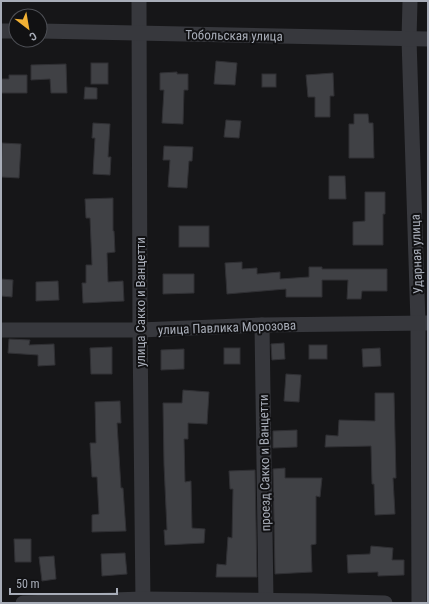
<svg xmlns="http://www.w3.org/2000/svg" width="429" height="604" font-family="'Roboto Condensed',sans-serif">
<rect width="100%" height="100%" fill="#161618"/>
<g fill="#404145" stroke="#303034">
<polygon points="216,61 237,63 235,85 214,84"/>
<rect x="91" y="63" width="17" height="21"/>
<polygon points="66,64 67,93 51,93 50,79 31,80 31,65"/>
<polygon points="177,72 177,74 188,74 188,90 184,90 183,124 162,123 164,90 160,90 160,73"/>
<polygon points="333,73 334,96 330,96 330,117 315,117 315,97 308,97 306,75"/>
<rect x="262" y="74" width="14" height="13"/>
<polygon points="9,75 27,75 27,93 1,93 1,79 9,79"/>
<polygon points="85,87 97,88 97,99 84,99"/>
<polygon points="354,114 368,114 369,123 373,123 374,158 349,158 349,124 354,124"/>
<polygon points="226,120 241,121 239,138 224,137"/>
<polygon points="93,123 110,124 108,157 111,157 110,175 93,174 95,138 92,138"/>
<polygon points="2,143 21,144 19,178 1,177"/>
<polygon points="164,146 193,147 192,161 189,161 187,188 168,187 170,160 163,160"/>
<polygon points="329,176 345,176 346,199 329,199"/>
<polygon points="365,192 385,192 385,214 383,214 383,245 353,245 353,222 365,221"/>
<polygon points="113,198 113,231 114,231 115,252 107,253 108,282 123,281 124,301 83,303 82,283 86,283 86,265 92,265 90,218 86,218 85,199"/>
<rect x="179" y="226" width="30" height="21"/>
<polygon points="242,262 242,269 257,268 257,274 280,272 280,279 309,277 309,267 322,267 322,269 387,269 387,291 362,291 361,299 347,299 348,280 322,280 322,297 286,297 286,289 227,294 225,263"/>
<polygon points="163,274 194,274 194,293 163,294"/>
<polygon points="1,279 13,280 12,297 1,296"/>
<polygon points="58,281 59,300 36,301 36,282"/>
<polygon points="9,339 30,340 29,345 54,344 55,365 38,366 38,355 8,353"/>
<polygon points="284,343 285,359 272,360 271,344"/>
<rect x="309" y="345" width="18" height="14"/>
<polygon points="112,347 112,374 91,374 90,348"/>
<rect x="224" y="348" width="16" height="16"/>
<polygon points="380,348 381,366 363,367 362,349"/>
<polygon points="184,349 184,369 161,370 161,350"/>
<polygon points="286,374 301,375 299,402 284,401"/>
<polygon points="183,390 209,392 207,424 188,423 188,439 184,439 185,482 191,481 192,528 205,529 204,543 165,545 164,530 167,530 164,465 163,403 182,403"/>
<polygon points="375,393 394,393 396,478 393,478 395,514 375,515 374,484 372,484 371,446 325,447 326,435 338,436 339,420 375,421"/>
<polygon points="120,401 121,423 117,423 121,488 123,488 126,531 92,532 92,515 99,514 97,477 92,477 90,443 96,443 95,402"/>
<polygon points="297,430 297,447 273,448 273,431"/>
<polygon points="285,468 285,478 322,478 320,497 316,496 316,544 311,545 312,572 275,574 273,469"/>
<polygon points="255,470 257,577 216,577 217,564 226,565 228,537 232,538 233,489 230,489 229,471"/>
<polygon points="14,539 31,539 31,562 15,562"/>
<polygon points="371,546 393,548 392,560 404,560 404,575 378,576 378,572 348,573 347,555 370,554"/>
<polygon points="125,553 127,574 102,576 101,554"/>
<polygon points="54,556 56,579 42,581 39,557"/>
</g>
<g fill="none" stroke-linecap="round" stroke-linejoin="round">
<g stroke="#37383d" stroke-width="15">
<polyline points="139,1 140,330 143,603"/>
<polyline points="410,1 409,39 418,323 419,603"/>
<polyline points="1,31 16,31"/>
<polyline points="40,31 428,39"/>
<polyline points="262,325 266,601"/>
<polyline points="1,330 140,330 262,325 427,323"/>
<polyline points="23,603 143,599 313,601 385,603"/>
</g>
</g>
<g text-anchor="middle" stroke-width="4" stroke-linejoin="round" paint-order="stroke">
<g font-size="13" fill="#a8adb8" stroke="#111113">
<text transform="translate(234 35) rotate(1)" y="5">Тобольская улица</text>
<text transform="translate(416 254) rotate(-92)" y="5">Ударная улица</text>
<text transform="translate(140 302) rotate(-90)" y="5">улица Сакко и Ванцетти</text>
<text transform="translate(227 327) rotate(-2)" y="5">улица Павлика Морозова</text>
<text transform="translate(264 463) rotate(-91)" y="5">проезд Сакко и Ванцетти</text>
</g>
</g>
<rect width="429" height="604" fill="none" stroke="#a8adb8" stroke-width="4"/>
<g transform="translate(28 28) rotate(149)"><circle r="19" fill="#111113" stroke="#4d4f55"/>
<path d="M0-3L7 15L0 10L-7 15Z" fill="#f2b134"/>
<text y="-6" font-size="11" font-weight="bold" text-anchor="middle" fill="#a8adb8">С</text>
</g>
<path d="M10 588v6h107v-6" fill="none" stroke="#a8adb8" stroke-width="2"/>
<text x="16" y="588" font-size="12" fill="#a8adb8" stroke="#111113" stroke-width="3" paint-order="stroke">50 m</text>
</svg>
